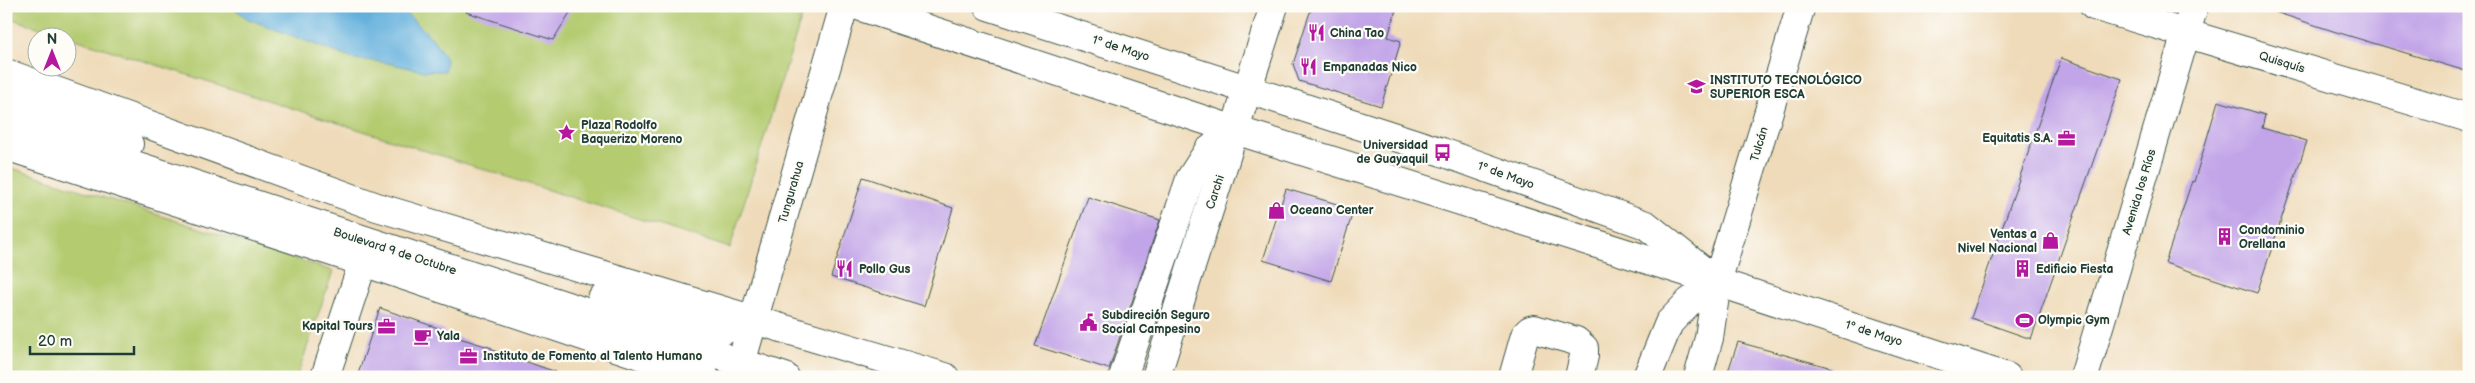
<svg xmlns="http://www.w3.org/2000/svg" width="2475" height="383" font-family="'Balsamiq Sans',sans-serif">
<rect width="100%" height="100%" fill="#fdfcf7"/>
<filter id="ink" filterUnits="userSpaceOnUse"><feTurbulence type="fractalNoise" baseFrequency=".02" numOctaves="2"/><feDisplacementMap in="SourceGraphic" scale="10" xChannelSelector="R" yChannelSelector="G"/><feConvolveMatrix kernelMatrix="1 2 1 2 8 2 1 2 1" color-interpolation-filters="sRGB"/></filter>
<filter id="wash" filterUnits="userSpaceOnUse"><feTurbulence type="fractalNoise" baseFrequency=".0096" numOctaves="4" result="noise"/><feDisplacementMap in="SourceGraphic" scale="20" xChannelSelector="R" yChannelSelector="G"/><feGaussianBlur stdDeviation="1.12" result="paint"/><feColorMatrix in="noise" values="0 0 0 0 0 0 0 0 0 0 0 0 0 0 0 0 0 1.4 0 .05"/><feComposite in="paint" operator="in"/></filter>
<g filter="url(#wash)">
<rect width="100%" height="100%" fill="#efdbba"/>
<g fill="#b4cb70" stroke="#6a8452">
<polygon points="6,6 805,6 730,248 6,17"/>
<polygon points="6,166 333,271 297,377 6,377"/>
</g>
<polygon fill="#64b0dd" stroke="#427688" points="231,6 399,6 432,38 446,58 445,71 424,71 382,62 353,59 248,19"/>
<g id="blocks">
<g fill="#c2a5e8">
<polygon points="467,6 574,6 553,40 466,12"/>
<polygon points="1312,6 1397,6 1388,37 1401,41 1381,106 1299,81 1293,64"/>
<polygon points="2276,6 2469,6 2469,72 2333,31 2275,12"/>
<polygon points="2061,58 2122,79 2031,339 1971,318"/>
<polygon points="2218,101 2265,115 2262,128 2307,141 2257,293 2165,263 2192,181 2194,182"/>
<polygon points="863,177 953,208 924,306 831,277"/>
<polygon points="1286,189 1354,209 1331,281 1263,260"/>
<polygon points="1088,197 1160,220 1109,369 1035,346"/>
<polygon points="380,308 444,330 443,333 492,348 492,350 556,372 555,377 357,377"/>
<polygon points="1738,342 1832,368 1831,377 1726,377"/>
</g>
</g>
</g>
<g filter="url(#ink)">
<use href="#blocks" fill-opacity="0" stroke="#3e5548" stroke-width="1"/>
<g fill="none" stroke-linecap="round" stroke-linejoin="round">
<defs>
<g id="minor">
<polyline points="858,6 1235,130 1702,277"/>
<polyline points="988,6 1442,152 1646,225 1717,282 2007,377"/>
<polyline points="2094,6 2469,118"/>
<polyline points="6,101 129,144"/>
<polyline points="6,123 785,377"/>
<polyline points="602,299 713,333 754,321"/>
<polyline points="325,377 363,262"/>
<polyline points="1123,377 1190,179 1208,151 1235,130"/>
<polyline points="1513,377 1525,335 1530,330 1534,329 1576,341 1584,348 1584,356 1579,377"/>
<polyline points="1647,377 1669,323 1689,302 1717,282"/>
<polyline points="1698,377 1709,338 1717,282 1801,6"/>
</g>
<g id="major">
<polyline points="6,73 377,207 945,377"/>
<polyline points="6,146 363,262 705,377"/>
<polyline points="737,377 844,6"/>
<polyline points="1156,377 1274,6"/>
<polyline points="2084,377 2194,6"/>
</g>
</defs>
<use href="#minor" stroke="#3e5548" stroke-width="30"/>
<use href="#major" stroke="#3e5548" stroke-width="30"/>
<use href="#minor" stroke="#fff" stroke-width="28"/>
<use href="#major" stroke="#fff" stroke-width="28"/>
</g>
</g>
<defs>
<symbol id="restaurant-bare" viewBox="-9 -9 18 18"><path d="M-5-6h1v4h1v-4h1v4h1v-4h1v5L-1.5 .5V6h-2V.5L-5-1ZM5-6V6H3V1.5H1.5Q1.5-4 5-6Z" fill="#b5179e" stroke="#fdfcf7" stroke-width="2.5" paint-order="stroke"/></symbol>
<symbol id="university-bare" viewBox="-9 -9 18 18"><path d="M0-5L7-2L0 1L-7-2ZM-4 1L0 2.5L4 1V4Q0 6-4 4Z" fill="#b5179e" stroke="#fdfcf7" stroke-width="2.5" paint-order="stroke"/></symbol>
<symbol id="sight-bare" viewBox="-9 -9 18 18"><path d="M0-6L1.8-2.2L6-1.7L2.9 1.2L3.7 5.4L0 3.3L-3.7 5.4L-2.9 1.2L-6-1.7L-1.8-2.2Z" fill="#b5179e" stroke="#fdfcf7" stroke-width="2.5" paint-order="stroke"/></symbol>
<symbol id="office-bare" viewBox="-9 -9 18 18"><path d="M-6-3h4V-5.5h4V-3h4V5H-6ZM-1-4.5V-3h2v-1.5ZM-6 0V1H6V0Z" fill="#b5179e" stroke="#fdfcf7" stroke-width="2.5" paint-order="stroke"/></symbol>
<symbol id="bus-bare" viewBox="-9 -9 18 18"><path d="M-5-6H5V4H4V6H2V4H-2V6H-4V4H-5ZM-3.5-4V0h7V-4ZM-3.5 1.2v1.5H-2V1.2ZM2 1.2v1.5H3.5V1.2Z" fill="#b5179e" stroke="#fdfcf7" stroke-width="2.5" paint-order="stroke"/></symbol>
<symbol id="shop-bare" viewBox="-9 -9 18 18"><path d="M-5-2.5h2.3a2.7 3.5 0 0 1 5.4 0H5L5.5 6h-11ZM-1.5-2.5h3a1.5 2.3 0 0 0-3 0Z" fill="#b5179e" stroke="#fdfcf7" stroke-width="2.5" paint-order="stroke"/></symbol>
<symbol id="building-bare" viewBox="-9 -9 18 18"><path d="M-4-6H4V6H1V3H-1V6H-4ZM-2.5-4.3h1.7v1.8h-1.7ZM.8-4.3h1.7v1.8H.8ZM-2.5-1h1.7V.8h-1.7ZM.8-1h1.7V.8H.8Z" fill="#b5179e" stroke="#fdfcf7" stroke-width="2.5" paint-order="stroke"/></symbol>
<symbol id="stadium-bare" viewBox="-9 -9 18 18"><path d="M0-5a6.5 5 0 1 0 0 10a6.5 5 0 1 0 0-10ZM-3.5-1.8h7v3.6h-7Z" fill="#b5179e" stroke="#fdfcf7" stroke-width="2.5" paint-order="stroke"/></symbol>
<symbol id="civic-bare" viewBox="-9 -9 18 18"><path d="M-.6-6.5H3V-4.5H.6V-3L4-1V1h2V6H-6V1h2V-1L-.6-3ZM-1.2 2.5V6h2.4V2.5Z" fill="#b5179e" stroke="#fdfcf7" stroke-width="2.5" paint-order="stroke"/></symbol>
<symbol id="cafe-bare" viewBox="-9 -9 18 18"><path d="M-5.5-4.5H6V0H3Q3 3.5 0 3.5H-2.5Q-5.5 3.5-5.5 0ZM3-3.2v2h1.7v-2ZM-6 4.5H4V6H-6Z" fill="#b5179e" stroke="#fdfcf7" stroke-width="2.5" paint-order="stroke"/></symbol>
</defs>
<g fill-rule="evenodd">
<use href="#restaurant-bare" x="1304" y="20" width="25" height="25"/>
<use href="#restaurant-bare" x="1296" y="54" width="25" height="25"/>
<use href="#university-bare" x="1684" y="74" width="25" height="25"/>
<use href="#sight-bare" x="554" y="120" width="25" height="25"/>
<use href="#office-bare" x="2054" y="126" width="25" height="25"/>
<use href="#bus-bare" x="1430" y="140" width="25" height="25"/>
<use href="#shop-bare" x="1264" y="198" width="25" height="25"/>
<use href="#building-bare" x="2212" y="224" width="25" height="25"/>
<use href="#shop-bare" x="2038" y="228" width="25" height="25"/>
<use href="#restaurant-bare" x="832" y="256" width="25" height="25"/>
<use href="#building-bare" x="2010" y="256" width="25" height="25"/>
<use href="#stadium-bare" x="2012" y="308" width="25" height="25"/>
<use href="#civic-bare" x="1076" y="310" width="25" height="25"/>
<use href="#office-bare" x="374" y="314" width="25" height="25"/>
<use href="#cafe-bare" x="410" y="324" width="25" height="25"/>
<use href="#office-bare" x="456" y="344" width="25" height="25"/>
</g>
<g text-anchor="middle" stroke-width="4.5" stroke-linejoin="round" paint-order="stroke">
<g font-size="12" font-weight="bold" fill="#1f3d34" stroke="#fdfcf7" text-anchor="start">
<text x="1330" y="37">China Tao</text>
<text x="1323" y="71">Empanadas Nico</text>
<text x="1710" y="84">INSTITUTO TECNOLÓGICO<tspan x="1710" dy="14">SUPERIOR ESCA</tspan></text>
<text x="581" y="129">Plaza Rodolfo<tspan x="581" dy="14">Baquerizo Moreno</tspan></text>
<text x="2053" y="142" text-anchor="end">Equitatis S.A.</text>
<text x="1428" y="149" text-anchor="end">Universidad<tspan x="1428" dy="14">de Guayaquil</tspan></text>
<text x="1290" y="214">Oceano Center</text>
<text x="2239" y="234">Condominio<tspan x="2239" dy="14">Orellana</tspan></text>
<text x="2037" y="238" text-anchor="end">Ventas a<tspan x="2037" dy="14">Nivel Nacional</tspan></text>
<text x="859" y="273">Pollo Gus</text>
<text x="2036" y="273">Edificio Fiesta</text>
<text x="1102" y="319">Subdireción Seguro<tspan x="1102" dy="14">Social Campesino</tspan></text>
<text x="2038" y="324">Olympic Gym</text>
<text x="373" y="330" text-anchor="end">Kapital Tours</text>
<text x="437" y="340">Yala</text>
<text x="483" y="360">Instituto de Fomento al Talento Humano</text>
</g>
<g font-size="12" fill="#1f3d34" stroke="#fdfcf7">
<text transform="translate(1121 48) rotate(18)" y="4">1º de Mayo</text>
<text transform="translate(2282 62) rotate(17)" y="4">Quisquís</text>
<text transform="translate(1759 144) rotate(-73)" y="4">Tulcán</text>
<text transform="translate(1506 175) rotate(20)" y="4">1º de Mayo</text>
<text transform="translate(791 192) rotate(-74)" y="4">Tungurahua</text>
<text transform="translate(1215 192) rotate(-72)" y="4">Carchi</text>
<text transform="translate(2139 192) rotate(-73)" y="4">Avenida los Ríos</text>
<text transform="translate(395 251) rotate(18)" y="4">Boulevard 9 de Octubre</text>
<text transform="translate(1874 333) rotate(18)" y="4">1º de Mayo</text>
</g>
</g>
<rect width="2475" height="383" fill="none" stroke="#fdfcf7" stroke-width="25"/>
<g transform="translate(52 52)"><circle r="24" fill="#fdfcf7" stroke="#a4b0a9"/>
<path d="M0-4L9 19L0 12L-9 19Z" fill="#b5179e"/>
<text y="-8" font-size="14" font-weight="bold" text-anchor="middle" fill="#1f3d34">N</text>
</g>
<path d="M30 346v8h104v-8" fill="none" stroke="#1f3d34" stroke-width="2.5"/>
<text x="38" y="346" font-size="15" fill="#1f3d34" stroke="#fdfcf7" stroke-width="4" paint-order="stroke">20 m</text>
</svg>
